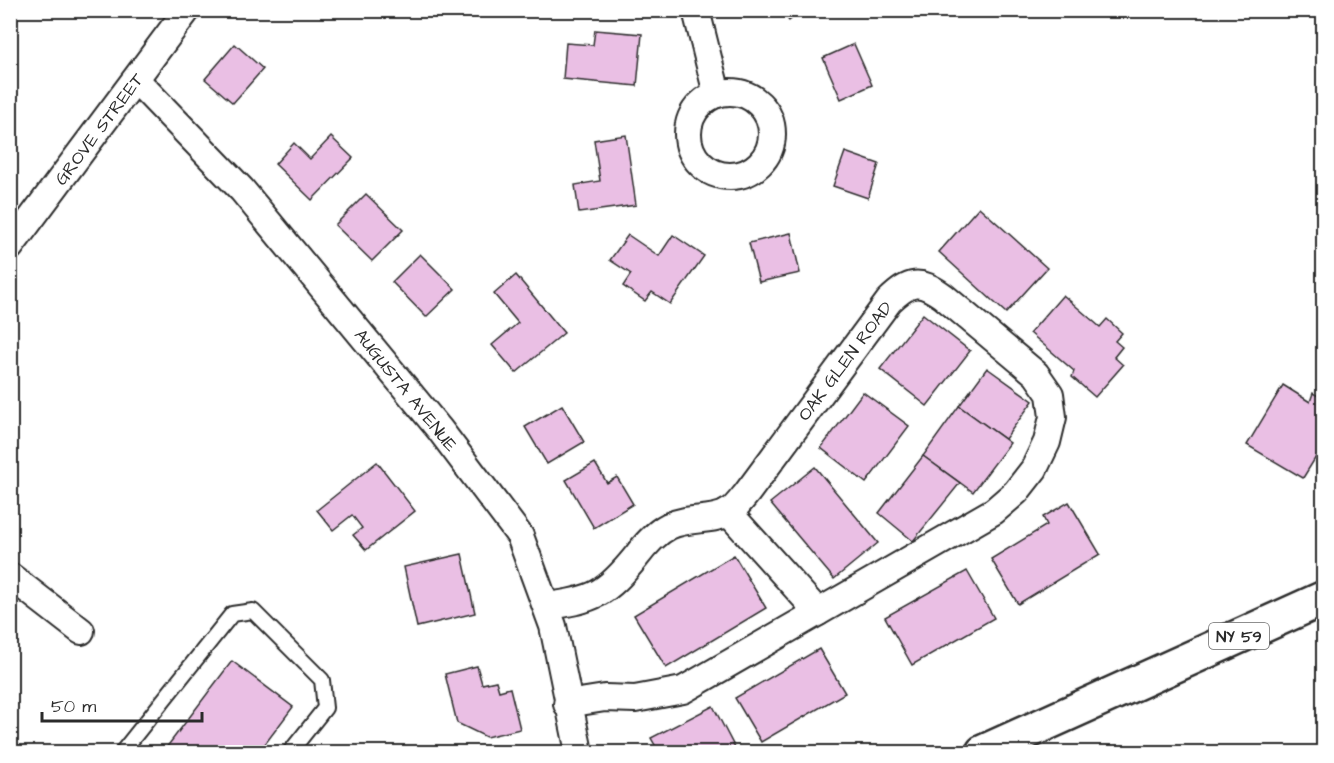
<svg xmlns="http://www.w3.org/2000/svg" width="1334" height="763" font-family="'Architects Daughter',sans-serif">
<rect width="100%" height="100%" fill="#fff"/>
<filter id="ink" filterUnits="userSpaceOnUse"><feTurbulence type="fractalNoise" baseFrequency=".0167" numOctaves="2"/><feDisplacementMap in="SourceGraphic" scale="12" xChannelSelector="R" yChannelSelector="G"/><feConvolveMatrix kernelMatrix="1 2 1 2 8 2 1 2 1" color-interpolation-filters="sRGB"/></filter>
<g filter="url(#ink)">
<g fill="#eabfe4" stroke="#2b2b2b" stroke-width="1.5">
<polygon points="781,10 802,10 789,21"/>
<polygon points="595,30 642,34 637,86 563,79 566,43 593,45"/>
<polygon points="235,44 263,69 233,103 205,79"/>
<polygon points="854,44 872,85 841,99 823,58"/>
<polygon points="626,135 636,205 579,213 575,185 600,181 594,140"/>
<polygon points="331,137 353,158 312,200 275,164 294,143 310,159"/>
<polygon points="845,152 879,164 868,198 833,186"/>
<polygon points="366,194 403,230 372,261 335,225"/>
<polygon points="979,207 1047,268 1006,313 939,252"/>
<polygon points="791,233 800,273 759,282 749,243"/>
<polygon points="628,235 659,256 673,235 704,256 670,304 652,292 645,301 623,286 631,274 610,260"/>
<polygon points="420,254 455,289 426,317 392,282"/>
<polygon points="516,275 564,333 516,373 492,345 518,323 494,294"/>
<polygon points="1063,295 1100,327 1107,319 1122,333 1115,341 1122,347 1114,357 1123,365 1095,397 1072,377 1074,371 1030,333"/>
<polygon points="923,314 970,351 927,406 880,369"/>
<polygon points="987,368 1033,401 1005,439 959,406"/>
<polygon points="1283,385 1310,402 1313,393 1324,399 1324,444 1303,478 1247,445"/>
<polygon points="863,392 909,426 866,483 821,448"/>
<polygon points="562,405 584,442 547,464 525,427"/>
<polygon points="959,406 1010,443 973,492 923,456"/>
<polygon points="923,456 960,483 913,541 879,513"/>
<polygon points="377,462 415,511 366,550 353,535 362,528 352,515 333,530 317,510"/>
<polygon points="595,463 607,483 617,477 633,504 594,528 566,480"/>
<polygon points="815,467 878,543 834,579 770,503"/>
<polygon points="1069,502 1100,554 1018,604 991,559 1047,525 1043,517"/>
<polygon points="462,554 475,613 417,627 404,567"/>
<polygon points="734,555 766,608 666,668 634,615"/>
<polygon points="967,571 994,618 912,665 885,617"/>
<polygon points="819,649 845,693 761,742 735,698"/>
<polygon points="232,661 293,707 259,752 163,752"/>
<polygon points="477,666 482,684 496,681 499,691 510,688 520,729 486,737 457,723 445,674"/>
<polygon points="713,706 737,752 659,752 651,738"/>
</g>
<g fill="none" stroke-linecap="round" stroke-linejoin="round">
<defs>
<polyline id="service" points="122,752 232,614 253,611 322,680 325,708 290,752"/>
<g id="minor">
<polyline points="696,10 717,94"/>
<polyline points="136,80 242,190 440,430 520,536 553,626 579,752"/>
<circle cx="730" cy="134" r="42"/>
<polyline points="10,247 187,10"/>
<polyline points="728,512 818,612"/>
<polyline points="10,576 81,631"/>
<path d="M547,606C594,600 606,594 636,557C645,545 655,533 669,526C687,517 710,522 728,513C735,509 742,499 747,493L889,301C910,281 919,279 943,296L1036,374L1050,394L1053,417L1047,442L1034,469L1016,492L994,511L683,690L635,699L605,698L567,704"/>
</g>
<polyline id="primary" points="983,752 1324,598"/>
</defs>
<use href="#service" stroke="#2b2b2b" stroke-width="18"/>
<use href="#minor" stroke="#2b2b2b" stroke-width="30"/>
<use href="#primary" stroke="#2b2b2b" stroke-width="38"/>
<use href="#service" stroke="#fff" stroke-width="14"/>
<use href="#minor" stroke="#fff" stroke-width="26"/>
<use href="#primary" stroke="#fff" stroke-width="33"/>
</g>
</g>
<g text-anchor="middle" stroke-width="6" stroke-linejoin="round" paint-order="stroke">
<rect fill="#fff" stroke="#6b6b6b" stroke-width="1.5" x="1209" y="623" width="60" height="26" rx="4.5"/>
<g font-size="16" font-weight="bold" fill="#2b2b2b">
<text x="1239" y="642">NY 59</text>
</g>
<g font-size="18" fill="#2b2b2b" stroke="#fff">
<text transform="translate(99 129) rotate(-53)" y="6">GROVE STREET</text>
<text transform="translate(845 361) rotate(-53)" y="6">OAK GLEN ROAD</text>
<text transform="translate(406 390) rotate(51)" y="6">AUGUSTA AVENUE</text>
</g>
</g>
<rect width="1334" height="763" fill="none" stroke="#fff" stroke-width="36"/>
<rect x="18" y="18" width="1298" height="727" fill="none" stroke="#2b2b2b" stroke-width="2" filter="url(#ink)"/>
<path d="M42 712v9h160v-9" fill="none" stroke="#2b2b2b" stroke-width="3"/>
<text x="51" y="712" font-size="18" fill="#2b2b2b" stroke="#ffffff" stroke-width="4.5" paint-order="stroke">50 m</text>
</svg>
